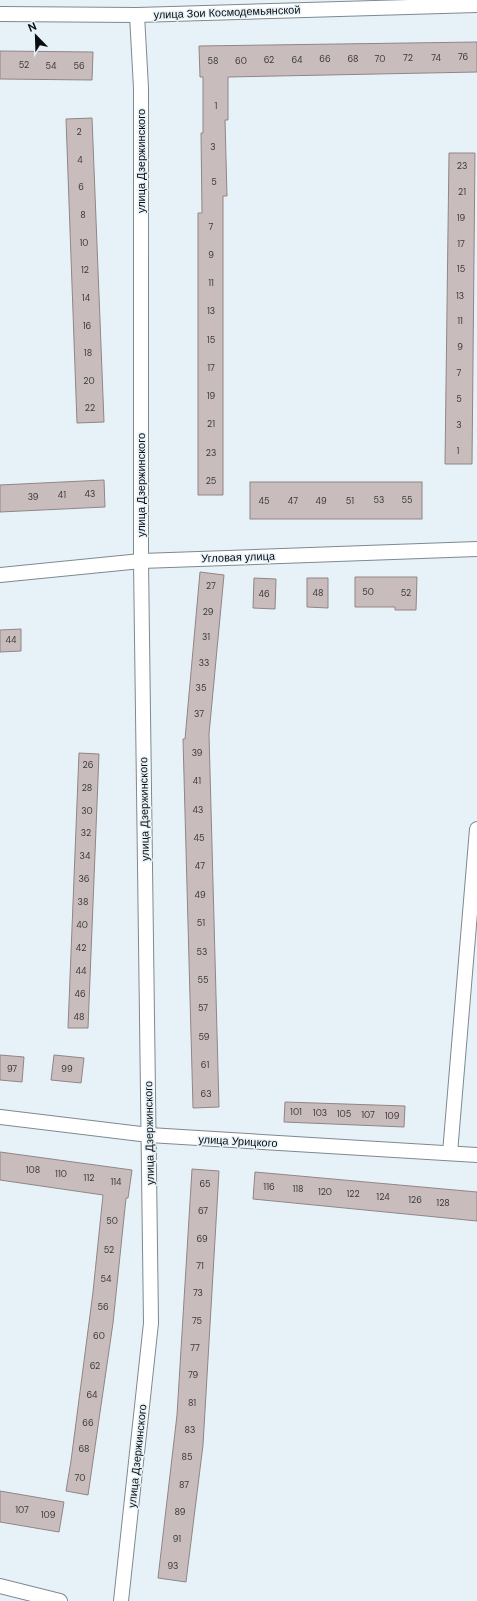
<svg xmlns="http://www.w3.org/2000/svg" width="477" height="1601" font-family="'DM Sans',sans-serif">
<rect width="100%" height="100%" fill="#e7f2f8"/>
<g fill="#c9bcbc" stroke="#918584">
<polygon points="477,42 477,72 228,77 228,120 225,120 227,196 223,196 223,495 198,495 198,213 202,213 201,133 203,133 203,77 200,77 199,46"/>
<polygon points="0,51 93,52 92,80 0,79"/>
<polygon points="92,118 104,422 77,423 66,119"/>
<polygon points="449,153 475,153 472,464 445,464"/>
<polygon points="104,480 105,507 0,512 0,485"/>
<rect x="250" y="482" width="172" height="37"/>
<polygon points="200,572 224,575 209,734 219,1107 193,1108 183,739 185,739"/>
<polygon points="355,577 417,577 416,610 395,610 395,607 355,607"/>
<polygon points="254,578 276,579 275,609 253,608"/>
<polygon points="307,578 328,578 328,608 307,607"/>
<polygon points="21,629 21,651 0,652 0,630"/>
<polygon points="79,753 99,754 88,1028 68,1028"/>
<polygon points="0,1055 24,1057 22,1082 0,1080"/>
<polygon points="54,1055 84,1058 81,1083 51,1080"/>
<polygon points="285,1102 405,1106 404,1127 284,1122"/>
<polygon points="0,1152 132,1170 128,1198 126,1198 113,1323 88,1495 66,1491 71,1461 93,1292 103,1195 0,1180"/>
<polygon points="192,1169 219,1171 203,1445 186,1582 158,1578 177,1415"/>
<polygon points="255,1172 477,1192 477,1221 253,1199"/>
<polygon points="0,1491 64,1502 59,1532 0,1522"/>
</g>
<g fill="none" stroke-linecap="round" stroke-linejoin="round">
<defs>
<g id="minor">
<polyline points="0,14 137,15 477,5"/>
<polyline points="0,575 141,561 477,549"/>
<polyline points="0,1117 149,1135 477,1155"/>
<polyline points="450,1153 477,829"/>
<polyline points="0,1586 60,1601"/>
<polyline points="121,1601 151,1323 141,561 141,88 137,15"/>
</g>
</defs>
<use href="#minor" stroke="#7f898e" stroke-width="16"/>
<use href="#minor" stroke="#fff" stroke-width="14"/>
</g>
<g text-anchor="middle" stroke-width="3" stroke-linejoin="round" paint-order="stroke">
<g font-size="9" fill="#3a3a3b">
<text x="463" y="60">76</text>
<text x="408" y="61">72</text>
<text x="436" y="61">74</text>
<text x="325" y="62">66</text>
<text x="353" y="62">68</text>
<text x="380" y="62">70</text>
<text x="269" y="63">62</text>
<text x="297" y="63">64</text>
<text x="213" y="64">58</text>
<text x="241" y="64">60</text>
<text x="24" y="68">52</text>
<text x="51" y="69">54</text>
<text x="79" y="69">56</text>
<text x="216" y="109">1</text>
<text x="79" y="135">2</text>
<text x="213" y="150">3</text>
<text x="80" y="163">4</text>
<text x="462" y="169">23</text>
<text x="214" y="185">5</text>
<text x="81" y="190">6</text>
<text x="462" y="195">21</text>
<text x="83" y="218">8</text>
<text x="461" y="221">19</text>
<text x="211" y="230">7</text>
<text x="84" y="246">10</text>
<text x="461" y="247">17</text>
<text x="211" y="258">9</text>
<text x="461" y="272">15</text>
<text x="85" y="273">12</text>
<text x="211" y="286">11</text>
<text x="460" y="299">13</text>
<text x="86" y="301">14</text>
<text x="211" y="314">13</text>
<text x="460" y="324">11</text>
<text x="87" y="329">16</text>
<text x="211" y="343">15</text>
<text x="460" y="350">9</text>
<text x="88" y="356">18</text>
<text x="211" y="371">17</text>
<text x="459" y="376">7</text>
<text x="89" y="384">20</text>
<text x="211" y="399">19</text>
<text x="459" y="402">5</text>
<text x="90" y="411">22</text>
<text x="211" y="427">21</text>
<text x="459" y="428">3</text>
<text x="458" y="454">1</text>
<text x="211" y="456">23</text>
<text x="211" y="484">25</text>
<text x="90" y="497">43</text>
<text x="62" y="498">41</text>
<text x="33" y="500">39</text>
<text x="379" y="503">53</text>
<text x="407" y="503">55</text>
<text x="264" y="504">45</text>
<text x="293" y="504">47</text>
<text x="321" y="504">49</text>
<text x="350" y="504">51</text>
<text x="211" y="589">27</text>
<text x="368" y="595">50</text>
<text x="318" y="596">48</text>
<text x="406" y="596">52</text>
<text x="264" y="597">46</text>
<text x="208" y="615">29</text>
<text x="206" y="640">31</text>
<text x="11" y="643">44</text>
<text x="204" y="666">33</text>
<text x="201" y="691">35</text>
<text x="199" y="717">37</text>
<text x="197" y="756">39</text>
<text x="88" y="768">26</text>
<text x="197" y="784">41</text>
<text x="87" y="791">28</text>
<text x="198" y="813">43</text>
<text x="87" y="814">30</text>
<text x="86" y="836">32</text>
<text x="199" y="841">45</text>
<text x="85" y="859">34</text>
<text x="200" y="869">47</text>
<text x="84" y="882">36</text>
<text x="200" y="898">49</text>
<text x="83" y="905">38</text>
<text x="201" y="926">51</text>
<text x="82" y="928">40</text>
<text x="81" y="951">42</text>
<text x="202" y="955">53</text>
<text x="81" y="974">44</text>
<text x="203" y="983">55</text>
<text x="80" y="997">46</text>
<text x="203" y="1011">57</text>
<text x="79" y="1020">48</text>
<text x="204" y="1040">59</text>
<text x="205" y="1068">61</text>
<text x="12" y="1072">97</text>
<text x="67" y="1072">99</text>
<text x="206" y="1097">63</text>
<text x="296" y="1115">101</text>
<text x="320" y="1116">103</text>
<text x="344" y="1117">105</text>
<text x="368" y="1118">107</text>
<text x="392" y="1119">109</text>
<text x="33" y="1173">108</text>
<text x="61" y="1177">110</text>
<text x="89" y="1181">112</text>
<text x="116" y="1185">114</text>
<text x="205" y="1187">65</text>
<text x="269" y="1190">116</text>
<text x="298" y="1192">118</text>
<text x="325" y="1195">120</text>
<text x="353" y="1197">122</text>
<text x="383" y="1200">124</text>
<text x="415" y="1203">126</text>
<text x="443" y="1206">128</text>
<text x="203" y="1214">67</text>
<text x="112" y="1224">50</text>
<text x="202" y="1242">69</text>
<text x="109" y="1253">52</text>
<text x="200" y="1269">71</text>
<text x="106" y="1282">54</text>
<text x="198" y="1296">73</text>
<text x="103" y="1310">56</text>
<text x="197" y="1324">75</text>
<text x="99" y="1339">60</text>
<text x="195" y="1351">77</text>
<text x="95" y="1369">62</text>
<text x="193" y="1378">79</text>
<text x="92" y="1398">64</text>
<text x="192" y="1406">81</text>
<text x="88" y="1426">66</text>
<text x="190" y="1433">83</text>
<text x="84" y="1452">68</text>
<text x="187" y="1460">85</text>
<text x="80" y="1481">70</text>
<text x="184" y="1488">87</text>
<text x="22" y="1513">107</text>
<text x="180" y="1515">89</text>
<text x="48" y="1518">109</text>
<text x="177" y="1542">91</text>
<text x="173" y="1569">93</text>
</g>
<g font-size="11" fill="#0a0e10" stroke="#e7f2f8">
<text transform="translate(227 12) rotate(-2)" y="4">улица Зои Космодемьянской</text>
<text transform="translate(141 161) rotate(-90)" y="4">улица Дзержинского</text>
<text transform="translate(141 485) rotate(-90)" y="4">улица Дзержинского</text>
<text transform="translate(238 557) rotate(-2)" y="4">Угловая улица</text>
<text transform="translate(144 809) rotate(-91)" y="4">улица Дзержинского</text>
<text transform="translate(149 1133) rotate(-91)" y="4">улица Дзержинского</text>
<text transform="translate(238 1141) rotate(3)" y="4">улица Урицкого</text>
<text transform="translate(137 1456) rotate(-84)" y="4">улица Дзержинского</text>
</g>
</g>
<g transform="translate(36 36) rotate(337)" stroke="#e7f2f8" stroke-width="3" paint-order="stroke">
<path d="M0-3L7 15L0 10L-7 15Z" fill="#0a0e10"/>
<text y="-6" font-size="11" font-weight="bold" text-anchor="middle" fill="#0a0e10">N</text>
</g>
</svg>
